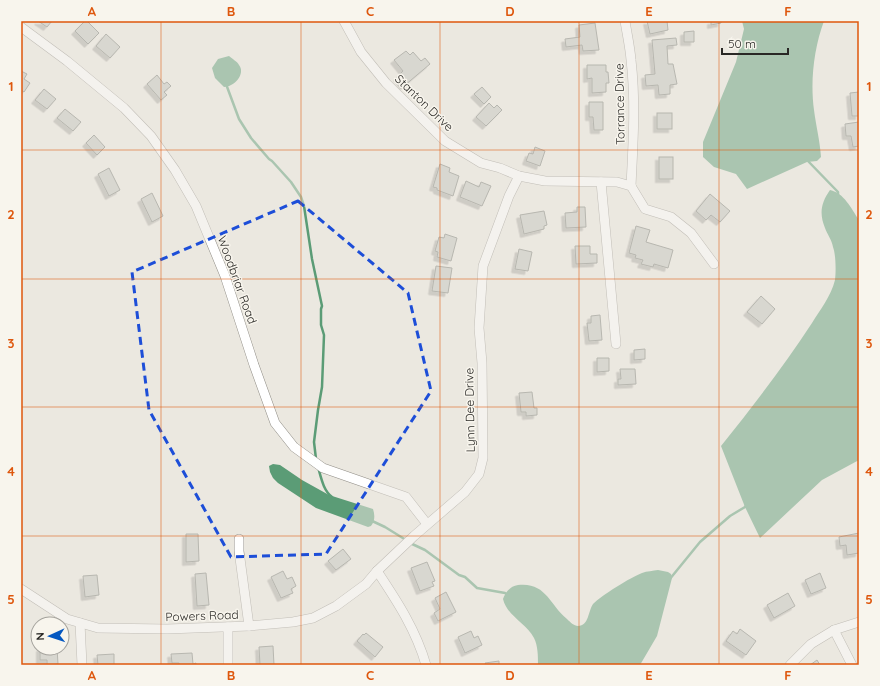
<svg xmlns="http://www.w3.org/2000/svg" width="880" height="686" font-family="Quicksand,sans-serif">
<defs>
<filter id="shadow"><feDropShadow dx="-3.5" dy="3.5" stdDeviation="0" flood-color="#0004"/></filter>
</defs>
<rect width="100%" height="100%" fill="#ebe8e0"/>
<g fill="#5b9c76">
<path d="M742,21H824C814,48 810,81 814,110C816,126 820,141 821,157L817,161L807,162L747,189L736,174L714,167L703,157V142L736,62L744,29Z"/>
<path d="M229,56C232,59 237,61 239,65C246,74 234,87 224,87L215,78L212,68L218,59Z"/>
<path d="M830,190C844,193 851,208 859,220V460L822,480L760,538L745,507L721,446C753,406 784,366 812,323C820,310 831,296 835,280C836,272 836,255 833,247C832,240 827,234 825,228C819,213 821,203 830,190Z"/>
<path d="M273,464L280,465L302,480L329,495L373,509C375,515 375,521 371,526L368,527L316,508L278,483L273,478L270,472L269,466Z"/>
<path d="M658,570L668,572L671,574L672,578L657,636L640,665H538C538,656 538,646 534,638C526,623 507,616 503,599C505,593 510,586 518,585C546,582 549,604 567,619C570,622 574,626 578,626C589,626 588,611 593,604C601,596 631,577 642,573C647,571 653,571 658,570Z"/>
</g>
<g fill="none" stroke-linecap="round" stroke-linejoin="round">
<g stroke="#5b9c76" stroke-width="2.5">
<polyline points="226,84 239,119 251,138 269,159 272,161 291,182 301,197 304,206 312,259 322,306 321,309 321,325 324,335 322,387 318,410 314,442 316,459"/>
<polyline points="806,159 838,192 838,195"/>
<path d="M318,467C321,477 323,490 332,497"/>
<polyline points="370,520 385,527 406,540"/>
<polyline points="410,543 425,550 459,575 465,577 477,588 505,593 508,595"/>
<polyline points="669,580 700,542 730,516 745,507 747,504"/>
</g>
</g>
<g fill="#c1c3bc" stroke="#797c75" filter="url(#shadow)">
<polygon points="38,21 52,21 47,27"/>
<polygon points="85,21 87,21 99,33 88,44 75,31"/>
<polygon points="647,21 667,21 668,30 650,34"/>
<polygon points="711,21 721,21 721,23 711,25"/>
<polygon points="595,23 599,50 583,51 582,45 566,47 565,39 580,37 579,25"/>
<polygon points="694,31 694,42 684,42 684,32"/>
<polygon points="106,34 120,47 110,58 96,46"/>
<polygon points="676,38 677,45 667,46 668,64 673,64 677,84 670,85 670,94 659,95 658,85 646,86 645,75 655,74 652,40"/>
<polygon points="406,51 410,55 413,52 421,61 425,58 430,64 404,86 397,77 403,71 394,60"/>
<polygon points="587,65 606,65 606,72 608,72 609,83 606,83 606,92 592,93 592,78 587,79"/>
<polygon points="21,71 27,74 24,79 30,83 24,92 21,90"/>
<polygon points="157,75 164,84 167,82 171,86 164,92 167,95 161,100 147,84"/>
<polygon points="482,87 491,97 484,104 474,94"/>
<polygon points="44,89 56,99 47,109 35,100"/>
<polygon points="859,92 859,116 852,116 850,93"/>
<polygon points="589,102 603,102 603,130 594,130 593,117 589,117"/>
<polygon points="489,103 494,108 497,105 502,110 486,126 476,117"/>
<polygon points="65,109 81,122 73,131 57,118"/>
<rect x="657" y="113" width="15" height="16"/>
<polygon points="859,122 859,146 853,147 851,136 846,136 845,124"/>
<polygon points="94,135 105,147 97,155 86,143"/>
<polygon points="535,147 545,151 540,166 526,161 529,153 533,154"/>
<rect x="659" y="157" width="14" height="22"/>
<polygon points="440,164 450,168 449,172 459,176 453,196 437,190 437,188 433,187"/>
<polygon points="109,168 120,190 109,196 98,174"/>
<polygon points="466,181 479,187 481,182 491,186 482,206 460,197"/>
<polygon points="152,193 163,216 152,222 141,199"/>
<polygon points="710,194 730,211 720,222 711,215 706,220 696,211"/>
<polygon points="577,207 585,207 586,227 566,228 565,213 577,212"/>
<polygon points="544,211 547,225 544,226 544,229 524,234 520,215"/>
<polygon points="636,226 650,230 646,242 673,250 668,268 654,264 653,267 641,264 643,260 635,258 636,255 629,253"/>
<polygon points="445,234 457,238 451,261 437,257 438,252 435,251 439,237 444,238"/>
<polygon points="575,246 590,246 590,254 597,254 597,263 576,264"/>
<polygon points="519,249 532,252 528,271 515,269"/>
<polygon points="436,266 452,268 448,293 432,291"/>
<polygon points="761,296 775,309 762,324 747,312"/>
<polygon points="600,315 602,340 589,341 587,323 591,323 591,316"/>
<polygon points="645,349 645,359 634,360 634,350"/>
<polygon points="597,358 609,358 609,371 597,372"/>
<polygon points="620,369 635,369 636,384 618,385 618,379 621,379"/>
<polygon points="532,392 534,408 537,408 537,415 526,416 526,412 521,412 519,393"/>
<polygon points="859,533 859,553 847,555 846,545 840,546 839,537"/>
<polygon points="186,534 198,534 199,561 186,562"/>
<polygon points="343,549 351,559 336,570 328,561"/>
<polygon points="427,562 435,581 432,582 434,586 420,591 411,568"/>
<polygon points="283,571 287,579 292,577 296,586 291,589 293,593 281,598 271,577"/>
<polygon points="206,573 209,605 197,606 195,574"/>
<polygon points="820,573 826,588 811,594 805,580"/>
<polygon points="97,575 99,595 85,597 83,576"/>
<polygon points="446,592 456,612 438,621 434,613 440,609 435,598"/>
<polygon points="788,593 795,606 774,618 767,605"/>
<polygon points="740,629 756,641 746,655 726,641 733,631 737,634"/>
<polygon points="471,631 474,638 478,636 482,645 465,653 458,637"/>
<polygon points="366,633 383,647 375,657 357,641 363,634 364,635"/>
<polygon points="273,646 274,665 260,665 259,647"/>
<polygon points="40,648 57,648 58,664 47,665 47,660 40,660"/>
<polygon points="192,653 193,664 196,663 196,665 179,665 179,663 172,663 171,654"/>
<polygon points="114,654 114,665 98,665 97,655"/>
<polygon points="817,660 820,665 810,665"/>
<polygon points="499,661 499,665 486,665 485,663"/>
</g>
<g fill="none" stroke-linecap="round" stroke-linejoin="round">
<defs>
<g id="minor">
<polyline points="344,21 361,52 386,83 445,141 481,163 500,168 519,176 545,181 617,182 631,186"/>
<path d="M625,21C627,34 630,47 631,60C636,102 633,144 631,186"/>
<polyline points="21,27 67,61 124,108 151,136 175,170 196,206 225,276 254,365 275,423 294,447 323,468 406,497 427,524"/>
<polyline points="601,182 616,344"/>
<polyline points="631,186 645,209 671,217 691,233 714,264"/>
<polyline points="239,539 239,551 249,626"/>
<path d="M377,571C397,601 416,630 426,665"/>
<polyline points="21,589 67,619 98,628 167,629 249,626 293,622 313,618 336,606 366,584 377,571 414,536 465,492 479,474 483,458 482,363 479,328 483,266 509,196 519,176"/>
<polyline points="80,623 82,665"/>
<polyline points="228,627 228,665"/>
<polyline points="834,630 852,665"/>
<polyline points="790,665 811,644 834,630 859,622"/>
</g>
</defs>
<use href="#minor" stroke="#908d86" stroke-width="10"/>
<use href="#minor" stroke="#fff" stroke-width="9"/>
</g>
<path d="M0 0H880V686H0ZM298,201L408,293L431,391L326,554L231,557L149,410L132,272Z" fill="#ebe8e0" fill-opacity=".55" fill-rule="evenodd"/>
<path fill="none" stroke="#1d4ed8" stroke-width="3" stroke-dasharray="8 5" stroke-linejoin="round" d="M298,201L408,293L431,391L326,554L231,557L149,410L132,272Z"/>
<path fill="none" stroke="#de570d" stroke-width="1" stroke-opacity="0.55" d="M161,21V665M301,21V665M440,21V665M579,21V665M719,21V665M21,150H859M21,279H859M21,407H859M21,536H859"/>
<g text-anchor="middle" stroke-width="3" stroke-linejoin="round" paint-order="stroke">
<g font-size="12" fill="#292825" stroke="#f8f5ed">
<text transform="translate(424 103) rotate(44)" y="4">Stanton Drive</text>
<text transform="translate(620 104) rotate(-91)" y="4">Torrance Drive</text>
<text transform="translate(237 280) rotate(70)" y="4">Woodbriar Road</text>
<text transform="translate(470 410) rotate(-91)" y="4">Lynn Dee Drive</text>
<text transform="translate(202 616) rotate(-2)" y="4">Powers Road</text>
</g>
</g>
<rect width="880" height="686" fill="none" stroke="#f8f5ed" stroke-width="44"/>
<g transform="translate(50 636) rotate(267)"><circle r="19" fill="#f8f5ed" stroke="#a5a39d"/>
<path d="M0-3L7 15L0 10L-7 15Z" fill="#0457c0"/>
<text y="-6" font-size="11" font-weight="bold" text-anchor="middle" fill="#292825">N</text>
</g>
<path d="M722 48v6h66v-6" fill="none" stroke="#292825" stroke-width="2"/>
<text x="728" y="48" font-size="12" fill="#292825" stroke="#f8f5ed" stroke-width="3" paint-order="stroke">50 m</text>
<rect x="22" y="22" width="836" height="642" fill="none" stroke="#de570d" stroke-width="1.5"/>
<g font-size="13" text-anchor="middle" font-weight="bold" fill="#de570d">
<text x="92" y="16">A</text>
<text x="231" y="16">B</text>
<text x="370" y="16">C</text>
<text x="510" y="16">D</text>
<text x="649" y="16">E</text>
<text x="788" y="16">F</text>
<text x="11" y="91">1</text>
<text x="869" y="91">1</text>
<text x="11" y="219">2</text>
<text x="869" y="219">2</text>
<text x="11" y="348">3</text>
<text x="869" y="348">3</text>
<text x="11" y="476">4</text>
<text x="869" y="476">4</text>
<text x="11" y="604">5</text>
<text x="869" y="604">5</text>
<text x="92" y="680">A</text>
<text x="231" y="680">B</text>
<text x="370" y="680">C</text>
<text x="510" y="680">D</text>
<text x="649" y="680">E</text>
<text x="788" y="680">F</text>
</g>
</svg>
